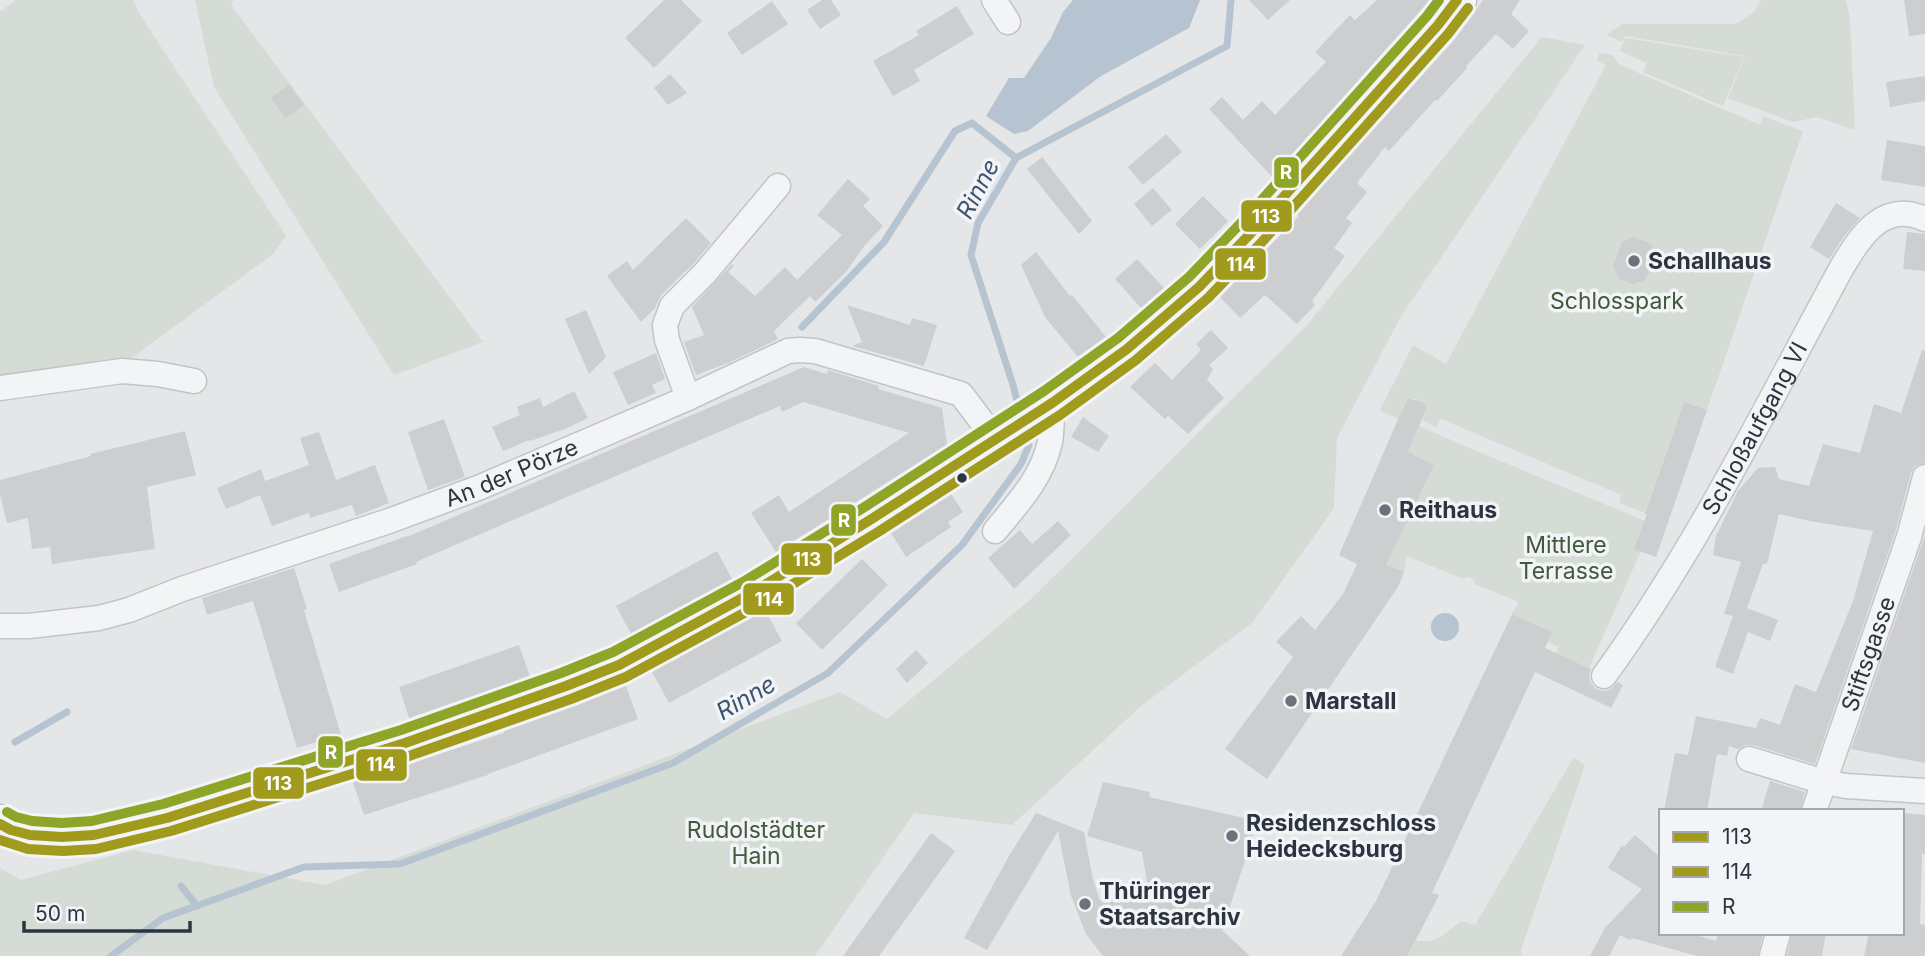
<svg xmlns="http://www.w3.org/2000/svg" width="1925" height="956" font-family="Inter,sans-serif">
<rect width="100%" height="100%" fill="#e4e6e8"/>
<g fill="#d5dbd5">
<polygon points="16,0 133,0 140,15 286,236 273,254 133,357 0,394 0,12"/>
<polygon points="195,0 234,0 231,5 483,342 394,375 214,87"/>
<polygon points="1761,0 1846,0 1850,19 1855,130 1817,117 1793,122 1728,98 1745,56 1625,36 1622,42 1606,35 1622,24 1735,24 1754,12"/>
<polygon points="1542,37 1585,45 1400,318 1337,438 1334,508 1252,623 1141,706 1012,825 914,813 815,956 0,956 0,868 21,880 133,850 325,885 840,692 887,719 1031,599 1307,325"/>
<polygon points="1626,38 1744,57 1723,106 1643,72 1647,63 1620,51"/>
<path d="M1604,53L1612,55L1620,65L1760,125L1763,116L1803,131L1707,410L1684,402L1645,513L1619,503L1621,495L1441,419L1436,427L1422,420C1426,411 1428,404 1417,399L1407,400L1398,419L1380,410L1413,345L1446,364L1606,65L1597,61L1599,54Z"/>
<polygon points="1419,426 1479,452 1645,521 1641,551 1589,668 1556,653 1559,647 1548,642 1552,632 1512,614 1519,602 1475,584 1474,579 1468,577 1463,579 1407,556 1404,572 1384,569 1434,465 1408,452"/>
<path d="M1574,757L1585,765L1521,950L1522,956H1407L1416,940C1434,946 1448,932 1461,921L1475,925Z"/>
</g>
<g fill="#b6c3d0">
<polygon points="1073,0 1200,0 1189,28 1101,76 1028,131 1014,134 986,116 1009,78 1024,78 1051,38 1063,12"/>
<circle cx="1445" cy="627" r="14"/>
</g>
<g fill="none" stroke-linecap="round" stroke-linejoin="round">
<g stroke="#b6c3d0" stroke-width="7">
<polyline points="802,327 884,242 955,131 972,123 1016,158"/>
<polyline points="1020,412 1013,385 971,255 978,223 1016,158 1227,46 1231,0"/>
<polyline points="15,742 67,712"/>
<polyline points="181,886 197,906"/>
<polyline points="111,956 163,918 304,867 400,864 673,763 828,673 962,545 1021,464 1029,445 1026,433"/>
</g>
</g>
<g fill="#ccced0">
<polygon points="664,0 681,0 702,21 654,68 625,38"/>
<polygon points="822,0 831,0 841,15 820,29 807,10"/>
<polygon points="1249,0 1290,0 1268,20"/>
<polygon points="1377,0 1430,0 1272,177 1209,109 1222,97 1243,120 1262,101 1275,115 1326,62 1315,52 1350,15 1355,20"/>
<polygon points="1483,0 1520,0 1511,14 1529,31 1513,49 1496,34 1466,66 1467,68 1437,101 1435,100 1389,151 1385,147 1357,183 1367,192 1346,218 1352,223 1334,248 1345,256 1312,301 1315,305 1297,324 1265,295 1240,318 1220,297 1299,216 1297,215 1321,188 1454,40"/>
<polygon points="1904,0 1925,0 1925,34 1909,36"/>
<polygon points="772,1 788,24 742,55 727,33"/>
<polygon points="957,6 974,34 914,70 920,81 893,96 873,61 919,35 916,31"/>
<polygon points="670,74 687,93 668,105 654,88"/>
<polygon points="1925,76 1925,101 1890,107 1886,82"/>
<polygon points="289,85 304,105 285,118 271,98"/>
<polygon points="1166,134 1182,152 1143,185 1128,167"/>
<polygon points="1887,140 1925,146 1925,187 1881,180"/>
<polygon points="1042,157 1092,221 1079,234 1027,169"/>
<polygon points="848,179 870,199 863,206 883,226 865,245 846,272 815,302 810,296 774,331 778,339 728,363 696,375 684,342 704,335 692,307 732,264 734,266 728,272 755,296 785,267 797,280 842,235 817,215"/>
<polygon points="1153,188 1172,210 1152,226 1134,204"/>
<polygon points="1203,196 1228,221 1200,249 1175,224"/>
<polygon points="1836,203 1860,218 1845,235 1829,259 1810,247"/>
<polygon points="686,218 711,243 694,263 661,295 655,308 641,322 607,276 627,261 633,270"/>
<polygon points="1907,232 1925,234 1925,271 1903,269"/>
<polygon points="1633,237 1651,244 1655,257 1645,280 1633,284 1619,279 1613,266 1622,242"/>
<polygon points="1036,252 1070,296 1072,295 1106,337 1078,357 1045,317 1021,265"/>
<polygon points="1137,259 1164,288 1141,308 1115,279"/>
<polygon points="847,305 910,325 912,318 937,325 924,366 852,346 862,342"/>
<polygon points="586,310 606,357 589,374 565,319"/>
<polygon points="1211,330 1228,348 1209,365 1213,369 1207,380 1224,398 1188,434 1168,416 1165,419 1130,387 1155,363 1172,380 1201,350 1196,344"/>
<polygon points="1922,350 1925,351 1925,463 1915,466 1911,473 1895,533 1815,764 1753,745 1745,745 1738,749 1729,746 1727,756 1717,754 1707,811 1664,811 1675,753 1688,755 1696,716 1756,728 1760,718 1780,725 1795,684 1816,692 1853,601 1873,531 1815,522 1779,514 1767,564 1763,564 1747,608 1778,620 1770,641 1748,632 1733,674 1715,667 1733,616 1724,614 1741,562 1713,555 1716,536 1738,491 1758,468 1775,467 1779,479 1809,486 1823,444 1860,453 1874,404 1901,413"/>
<polygon points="656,353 665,379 652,385 656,393 628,405 613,372"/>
<polygon points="804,367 827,374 828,370 879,386 878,389 942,408 947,445 776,552 751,513 779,495 789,512 909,433 803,402 782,412 780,406 499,526 416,562 417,564 339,592 329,564 407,536 407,537"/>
<polygon points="574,391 588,418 565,429 530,441 529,440 503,451 492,427 520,415 517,407 540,398 543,407"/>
<polygon points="1408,399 1421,401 1427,407 1408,452 1434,465 1386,565 1404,572 1398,587 1267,779 1225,749 1293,657 1276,642 1301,616 1315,630 1343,594 1357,564 1339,555 1403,408"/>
<polygon points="1684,402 1707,410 1656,557 1634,549 1647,514 1645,514"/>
<polygon points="1083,417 1109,436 1098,452 1071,437"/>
<polygon points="444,419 465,477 428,490 408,432"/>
<polygon points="185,431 196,475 147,487 155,549 52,564 50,547 32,549 28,518 7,523 0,494 0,480 91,456 90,454"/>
<polygon points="319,432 336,480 375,465 389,503 356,516 352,505 310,518 309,513 272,526 260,495 226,509 217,488 261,469 265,481 309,465 300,438"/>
<polygon points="951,494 963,512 948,522 951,527 906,557 891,533"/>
<polygon points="1058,521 1071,535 1014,589 988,558 1020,530 1032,544"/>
<polygon points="1925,535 1925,763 1851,749"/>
<polygon points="717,551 732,579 631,634 616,606"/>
<polygon points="862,559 888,585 822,650 796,623"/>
<polygon points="294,568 307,609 304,610 341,735 297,748 253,601 207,615 202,598"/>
<polygon points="765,610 782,641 669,703 652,672"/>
<polygon points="1512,614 1552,632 1545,648 1591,669 1589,675 1590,682 1596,689 1603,691 1610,690 1618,682 1623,685 1611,708 1535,672 1432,893 1439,895 1432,909 1407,956 1341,956 1376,901"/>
<polygon points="519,645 530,676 409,718 399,687"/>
<polygon points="916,650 928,663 907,683 896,669"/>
<polygon points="626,686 638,719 488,774 488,775 364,815 353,782 504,733 504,731"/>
<polygon points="1770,781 1805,792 1800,811 1761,811"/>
<polygon points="1103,782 1150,792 1149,797 1258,821 1222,930 1250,956 1103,956 1086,934 1071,896 1058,831 987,950 964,938 1009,856 1036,813 1084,832 1093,879 1100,901 1147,883 1142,852 1087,836"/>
<polygon points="1902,813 1925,815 1925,854 1922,854 1920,924 1925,925 1925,956 1864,956 1869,933 1902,933"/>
<polygon points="931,833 955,851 879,956 843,956"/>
<polygon points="1635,835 1661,858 1661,933 1689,933 1716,941 1718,933 1763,933 1758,956 1697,956 1632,938 1630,940 1620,935 1609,956 1590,956 1605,928 1642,889 1608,868 1622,845 1624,847"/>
<polygon points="1792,933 1826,933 1822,956 1787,956"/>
</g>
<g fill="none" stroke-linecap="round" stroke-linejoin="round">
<defs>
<g id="minor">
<polyline points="994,0 1008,22"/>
<polyline points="0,388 122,371 158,374 194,381"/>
<polyline points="688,398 667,340 665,325 672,306 705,273 778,186"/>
<path d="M995,531C1018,503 1042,478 1050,442C1052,430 1052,416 1052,403"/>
<path id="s1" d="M0,626H29L99,618L129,610L182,589L389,521L478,488L688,398L788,351L799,350L815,351L961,394L995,439"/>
<path id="s2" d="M1604,676C1697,548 1767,405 1842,267C1861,236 1883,200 1925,219"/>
<polyline points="1749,759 1824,782 1846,786 1925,791"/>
<path id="s3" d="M1814,811L1909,537L1925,477"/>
<polyline points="1772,956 1778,933"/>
</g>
<polyline id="primary" points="0,824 11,830 30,835 62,837 94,835 167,818 405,743 566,686 619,665 750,594 870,520 1052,403 1127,349 1199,287 1251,233 1438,25 1457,0"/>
</defs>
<use href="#minor" stroke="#c2c4c6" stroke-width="27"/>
<use href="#primary" stroke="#c1c3c5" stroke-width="41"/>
<use href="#minor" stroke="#f3f4f5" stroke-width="24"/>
<use href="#primary" stroke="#f7f7f7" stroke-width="38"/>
<defs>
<polyline id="bus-1" points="0,824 11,830 30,835 62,837 94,835 167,818 405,743 566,686 619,665 750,594 870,520 1052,403 1127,349 1199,287 1251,233 1438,25 1457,0"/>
<polyline id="bus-2" points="0,840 28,849 63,851 96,849 171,831 409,756 571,699 626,677 757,606 878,532 1060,415 1136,360 1208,298 1261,243 1448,34 1468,8"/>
<polyline id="bus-3" points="7,812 16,817 32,821 62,823 92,821 163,804 401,730 561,673 613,652 743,582 863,508 1044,391 1118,338 1189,277 1241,223 1427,16 1439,0"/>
</defs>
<use href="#bus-1" stroke="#f2f4f7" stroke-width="16"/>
<use href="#bus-2" stroke="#f2f4f7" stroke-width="16"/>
<use href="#bus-3" stroke="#f2f4f7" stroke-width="16"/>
<use href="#bus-1" stroke="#a09a1d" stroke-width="10"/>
<use href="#bus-2" stroke="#a09a1d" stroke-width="10"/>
<use href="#bus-3" stroke="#8fa527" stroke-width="10"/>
</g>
<g fill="#6c727b" stroke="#f2f4f7" stroke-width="2.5">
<circle cx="1634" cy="261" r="7"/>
<circle cx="1385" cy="510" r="7"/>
<circle cx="1291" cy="701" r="7"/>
<circle cx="1232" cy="836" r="7"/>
<circle cx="1085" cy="904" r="7"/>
</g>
<circle fill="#2c3440" stroke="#f2f4f7" stroke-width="2.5" cx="962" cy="478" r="6"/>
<g text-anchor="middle" stroke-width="7" stroke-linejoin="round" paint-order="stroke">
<g font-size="23" font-weight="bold" fill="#2c3440" stroke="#f2f4f7" text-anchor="start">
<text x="1648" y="269">Schallhaus</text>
<text x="1399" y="518">Reithaus</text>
<text x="1305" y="709">Marstall</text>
<text x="1246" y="831">Residenzschloss<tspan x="1246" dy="26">Heidecksburg</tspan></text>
<text x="1099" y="899">Thüringer<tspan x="1099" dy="26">Staatsarchiv</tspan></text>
</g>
<g font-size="23" fill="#425a3b" stroke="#f2f4f7">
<text x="1617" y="309">Schlosspark</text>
<text x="1566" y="553">Mittlere<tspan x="1566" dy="26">Terrasse</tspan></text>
<text x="756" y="838">Rudolstädter<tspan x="756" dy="26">Hain</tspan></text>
</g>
<g font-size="23" fill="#2c3440" stroke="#f2f4f7">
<text dy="8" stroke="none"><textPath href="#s2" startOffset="290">Schloßaufgang VI</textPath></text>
<text dy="8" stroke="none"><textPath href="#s1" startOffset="537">An der Pörze</textPath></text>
<text dy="8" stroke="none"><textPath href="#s3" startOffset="166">Stiftsgasse</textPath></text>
</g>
<g font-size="24" font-style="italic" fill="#3b546f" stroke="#f2f4f7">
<text transform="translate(978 189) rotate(-62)" y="8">Rinne</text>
<text transform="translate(746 698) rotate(-30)" y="8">Rinne</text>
</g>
</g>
<g stroke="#f2f4f7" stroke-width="2.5">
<rect x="1273" y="156" width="27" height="33" rx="7" fill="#8fa527"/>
<rect x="1240" y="199" width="53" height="34" rx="7" fill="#a09a1d"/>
<rect x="1214" y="247" width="53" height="34" rx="7" fill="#a09a1d"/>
<rect x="830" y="503" width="27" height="34" rx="7" fill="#8fa527"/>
<rect x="780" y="542" width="53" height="34" rx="7" fill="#a09a1d"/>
<rect x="742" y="582" width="53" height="34" rx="7" fill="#a09a1d"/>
<rect x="317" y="735" width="27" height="34" rx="7" fill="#8fa527"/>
<rect x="355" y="748" width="53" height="34" rx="7" fill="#a09a1d"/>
<rect x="252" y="766" width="53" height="34" rx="7" fill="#a09a1d"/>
</g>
<g font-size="19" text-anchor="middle" font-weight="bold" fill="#fff">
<text x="1286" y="179">R</text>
<text x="1266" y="223">113</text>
<text x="1241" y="271">114</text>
<text x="844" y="527">R</text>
<text x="807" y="566">113</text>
<text x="769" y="606">114</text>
<text x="331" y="759">R</text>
<text x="381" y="771">114</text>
<text x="278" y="790">113</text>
</g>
<rect x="1659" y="809" width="245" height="126" fill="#f2f4f7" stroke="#a3a7ae" stroke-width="2"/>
<rect x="1673" y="832" width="35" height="10" fill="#a09a1d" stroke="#a3a7ae" stroke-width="2"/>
<text x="1722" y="844" font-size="21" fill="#2c3440">113</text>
<rect x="1673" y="867" width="35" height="10" fill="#a09a1d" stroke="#a3a7ae" stroke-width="2"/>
<text x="1722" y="879" font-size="21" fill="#2c3440">114</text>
<rect x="1673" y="902" width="35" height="10" fill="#8fa527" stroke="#a3a7ae" stroke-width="2"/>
<text x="1722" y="914" font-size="21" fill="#2c3440">R</text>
<path d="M24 921v10h166v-10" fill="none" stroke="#2c3440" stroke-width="3.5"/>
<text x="35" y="921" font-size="21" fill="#2c3440" stroke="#f2f4f7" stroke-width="5" paint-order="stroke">50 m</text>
</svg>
